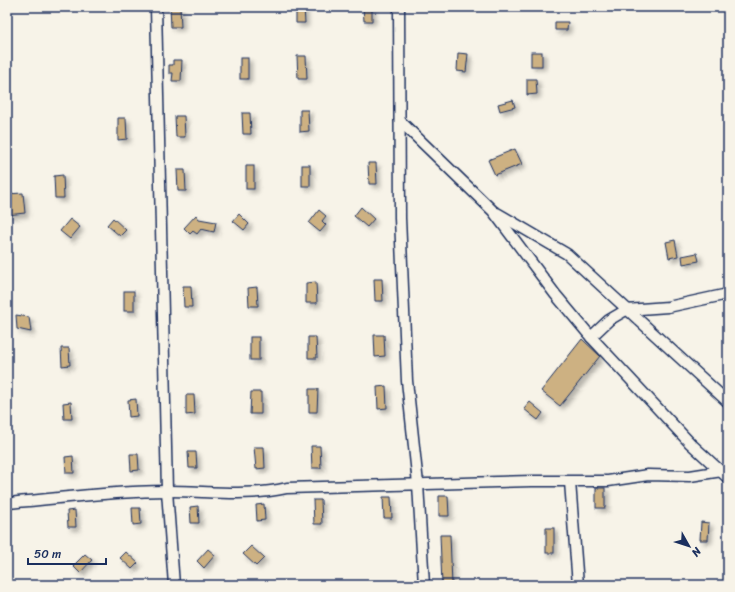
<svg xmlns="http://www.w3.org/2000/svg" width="735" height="592" font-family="Sriracha,sans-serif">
<defs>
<filter id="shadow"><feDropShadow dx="3.5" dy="3.5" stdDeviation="2" flood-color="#0004"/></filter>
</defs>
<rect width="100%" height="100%" fill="#f7f3e8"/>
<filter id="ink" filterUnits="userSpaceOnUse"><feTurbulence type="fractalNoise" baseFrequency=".025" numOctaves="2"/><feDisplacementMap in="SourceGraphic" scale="8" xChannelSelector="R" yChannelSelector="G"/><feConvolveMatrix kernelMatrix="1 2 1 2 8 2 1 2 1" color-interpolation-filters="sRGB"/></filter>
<g filter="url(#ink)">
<g fill="#cdb182" stroke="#1b2f5e" filter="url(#shadow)">
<polygon points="170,7 180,7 181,27 171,27"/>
<polygon points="296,7 304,7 305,23 296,23"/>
<polygon points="363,7 372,7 372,21 364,21"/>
<polygon points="555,22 568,22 567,30 555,30"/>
<rect x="531" y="52" width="11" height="14"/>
<polygon points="458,53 468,54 466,72 457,71"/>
<polygon points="297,56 306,56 307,79 298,79"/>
<rect x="240" y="58" width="8" height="21"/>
<polygon points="173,60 182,60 181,81 172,81 173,73 169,73 169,65 173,65"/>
<polygon points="527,79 536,79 537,94 527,95"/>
<polygon points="513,100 515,107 500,111 498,104"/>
<polygon points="300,110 308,110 309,131 300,132"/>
<polygon points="242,113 250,113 251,134 243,134"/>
<polygon points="175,116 184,116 185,137 176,137"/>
<polygon points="118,118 126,118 127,139 118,140"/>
<polygon points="515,149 522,164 495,175 488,160"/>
<polygon points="368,163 376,163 377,184 369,184"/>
<rect x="302" y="165" width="8" height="21"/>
<rect x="246" y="166" width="8" height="23"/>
<polygon points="177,170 185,170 186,191 178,191"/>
<polygon points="63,175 64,198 55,198 54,176"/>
<polygon points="23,193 25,213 7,215 7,194"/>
<polygon points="361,207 374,219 367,227 354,216"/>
<polygon points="319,210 326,216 322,221 326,225 320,232 309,223"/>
<polygon points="239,214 249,224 244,230 233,221"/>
<polygon points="196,215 199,219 216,222 214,232 201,229 197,234 193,231 190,234 184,228"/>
<polygon points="113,218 126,230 120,236 107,225"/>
<polygon points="70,219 80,227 70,239 60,231"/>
<polygon points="675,240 678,256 669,258 666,242"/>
<polygon points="697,253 699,261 683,264 682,256"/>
<polygon points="374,279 382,279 383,301 375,301"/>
<polygon points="316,282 317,303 306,303 306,283"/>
<polygon points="183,286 191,286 192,307 184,307"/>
<polygon points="257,287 258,306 249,306 248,288"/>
<rect x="124" y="291" width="10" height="20"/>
<polygon points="16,315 29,317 31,332 17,329"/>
<polygon points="374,335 384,335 385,356 375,357"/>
<rect x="250" y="337" width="9" height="23"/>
<polygon points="308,337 316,337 317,358 308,358"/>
<polygon points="582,339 600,356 560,406 541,391"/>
<polygon points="61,348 69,348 70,365 62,366"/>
<polygon points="386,386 387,408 378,409 377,387"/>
<polygon points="309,389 318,389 317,412 309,412"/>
<polygon points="251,392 261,392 261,414 250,414"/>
<polygon points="186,395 194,395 195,414 186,415"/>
<polygon points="136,399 137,416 129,417 128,400"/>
<polygon points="71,402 72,419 64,419 63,403"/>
<polygon points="530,402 543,413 538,420 524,409"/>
<polygon points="311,446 320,446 321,468 312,468"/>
<polygon points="254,447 264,447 265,468 256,469"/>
<polygon points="188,452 196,452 197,468 189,468"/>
<polygon points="130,454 138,454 139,470 131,471"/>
<polygon points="73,456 74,473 66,473 65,457"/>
<rect x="596" y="488" width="9" height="20"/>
<polygon points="439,496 448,496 449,516 439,516"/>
<polygon points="383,497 391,497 392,518 384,518"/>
<polygon points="313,500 321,500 322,524 314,524"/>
<polygon points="264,504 265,520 257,521 256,505"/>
<polygon points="198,506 199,523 191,523 190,507"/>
<polygon points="132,508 140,508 141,524 133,525"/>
<polygon points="75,510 76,527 68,527 67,511"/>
<polygon points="701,522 709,523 708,540 700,540"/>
<rect x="546" y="528" width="8" height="25"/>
<polygon points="440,535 450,535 452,585 442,585"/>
<polygon points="251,546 264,558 256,566 243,554"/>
<polygon points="208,549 215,555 204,568 197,561"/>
<polygon points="126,552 138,563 132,569 120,558"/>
<polygon points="85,554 92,560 80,573 73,566"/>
</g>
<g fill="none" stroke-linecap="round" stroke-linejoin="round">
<defs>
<g id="minor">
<polyline points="156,7 167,491 174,585"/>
<polyline points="399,7 400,218 407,381 418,484 424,585"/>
<polyline points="400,121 493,211 555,294 591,337 690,443 728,478"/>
<polyline points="497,213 567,254 728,402"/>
<polyline points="591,337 609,320 626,310 668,307 728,294"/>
<polyline points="570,482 578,585"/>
<path d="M7,503C61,498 115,491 168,491C208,491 248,497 287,488L532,481H608L648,475L690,476L728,470"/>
</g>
</defs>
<use href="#minor" stroke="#1b2f5e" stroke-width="13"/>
<use href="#minor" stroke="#f7f3e8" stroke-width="10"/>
</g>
</g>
<rect width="735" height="592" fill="none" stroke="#f7f3e8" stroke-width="24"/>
<rect x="12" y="12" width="711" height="568" fill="none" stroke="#1b2f5e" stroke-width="1.5" filter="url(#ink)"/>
<g transform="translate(689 546) rotate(129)" stroke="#f7f3e8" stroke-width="3" paint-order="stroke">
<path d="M0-3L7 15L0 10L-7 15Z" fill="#1b2f5e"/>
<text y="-6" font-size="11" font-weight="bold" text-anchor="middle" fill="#1b2f5e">N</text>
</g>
<path d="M28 558v6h78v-6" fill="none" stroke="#1b2f5e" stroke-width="2"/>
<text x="34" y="558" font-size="12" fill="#1b2f5e" stroke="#f7f3e8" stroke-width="3" paint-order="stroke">50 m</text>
</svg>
